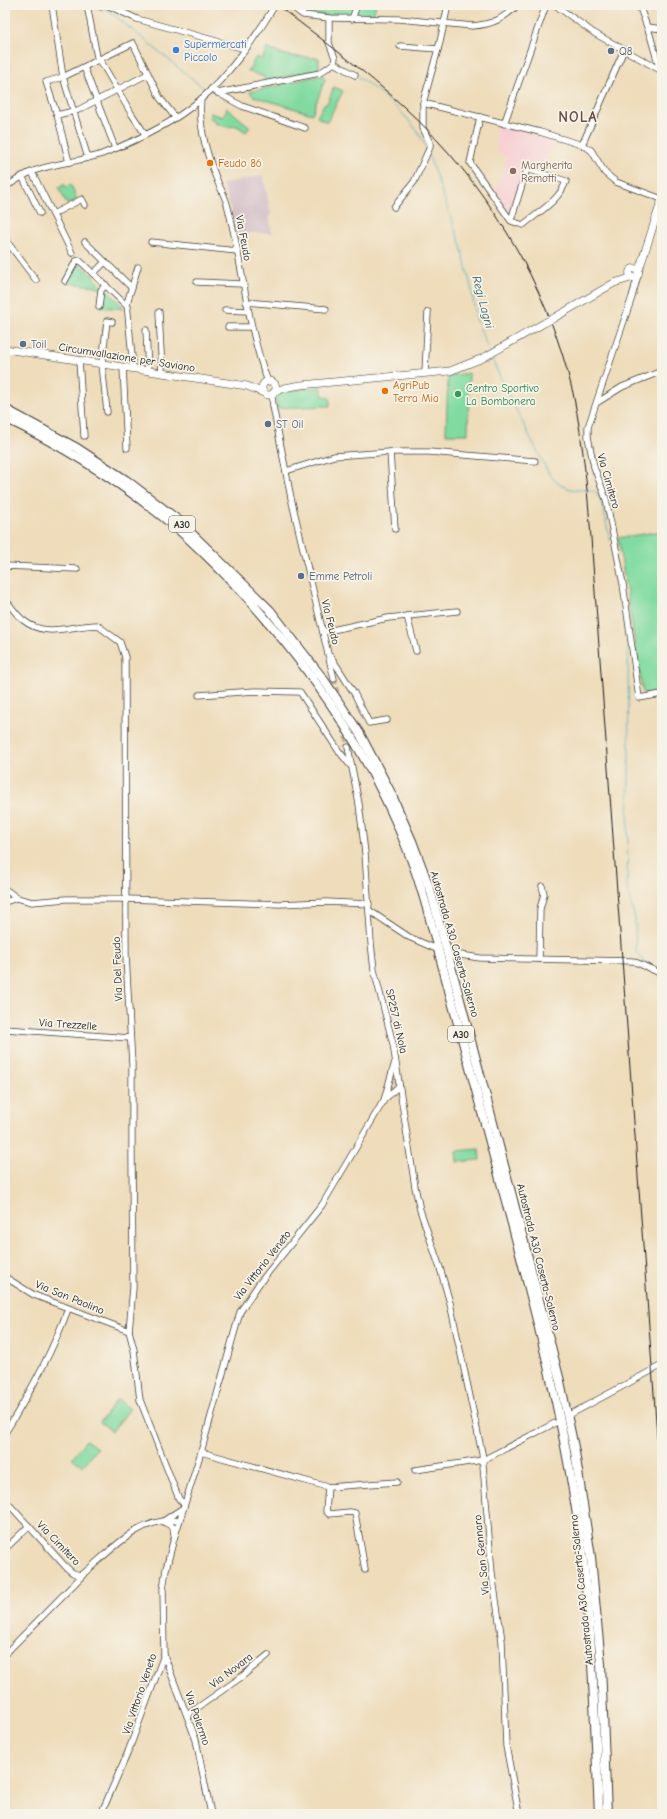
<svg xmlns="http://www.w3.org/2000/svg" width="667" height="1819" font-family="'Comic Neue',sans-serif">
<rect width="100%" height="100%" fill="#f7f3e8"/>
<filter id="ink" filterUnits="userSpaceOnUse"><feTurbulence type="fractalNoise" baseFrequency=".025" numOctaves="2"/><feDisplacementMap in="SourceGraphic" scale="8" xChannelSelector="R" yChannelSelector="G"/><feConvolveMatrix kernelMatrix="1 2 1 2 8 2 1 2 1" color-interpolation-filters="sRGB"/></filter>
<filter id="wash" filterUnits="userSpaceOnUse"><feTurbulence type="fractalNoise" baseFrequency=".012" numOctaves="4" result="noise"/><feDisplacementMap in="SourceGraphic" scale="16" xChannelSelector="R" yChannelSelector="G"/><feGaussianBlur stdDeviation="0.9" result="paint"/><feColorMatrix in="noise" values="0 0 0 0 0 0 0 0 0 0 0 0 0 0 0 0 0 1.4 0 .05"/><feComposite in="paint" operator="in"/></filter>
<g filter="url(#wash)">
<rect width="100%" height="100%" fill="#eedcba"/>
<polygon fill="#f7cfd4" points="494,125 518,130 553,140 542,173 526,166 510,217 494,195 507,157 496,151 497,135"/>
<polygon fill="#d2bdc8" points="263,175 271,215 269,216 272,233 237,233 235,232 230,206 222,184"/>
<g fill="#81dba1" stroke="#4e7c5e">
<polygon points="294,5 356,5 351,18 304,13"/>
<polygon points="358,5 376,5 373,16 354,17"/>
<path d="M267,48C284,57 299,57 319,58V70L265,81L264,77L248,71L256,57L262,59Z"/>
<polygon points="322,75 325,79 312,114 253,96 249,92"/>
<polygon points="334,87 343,91 327,122 317,117 324,104 327,104"/>
<polygon points="227,108 250,127 246,132 237,126 227,127 215,123 215,120 209,118 210,113 223,117"/>
<polygon points="64,184 65,187 71,185 77,200 67,204 59,188"/>
<polygon points="78,262 103,286 101,288 96,288 96,286 66,283"/>
<polygon points="106,289 125,309 101,307 102,291"/>
<polygon points="469,373 468,434 446,434 448,376"/>
<polygon points="322,387 322,395 330,398 330,406 277,408 276,398 278,394 283,391"/>
<polygon points="662,531 662,691 643,694 618,538"/>
<polygon points="479,1149 480,1160 457,1162 456,1151"/>
<polygon points="117,1399 130,1409 112,1431 100,1422"/>
<polygon points="86,1440 97,1448 83,1466 72,1458"/>
</g>
<g fill="none" stroke-linecap="round" stroke-linejoin="round">
<g stroke="#3ba9ba" stroke-width="1">
<polyline points="104,7 206,90"/>
<path d="M358,77C383,94 416,120 427,150"/>
<polyline points="429,156 461,246 472,291 476,318 489,352"/>
<path d="M491,357L504,386L548,472C555,483 566,490 579,490C584,490 591,489 595,492C603,498 607,529 610,540"/>
<polyline points="628,647 629,774 627,889 635,919 636,952 642,960 660,970"/>
</g>
</g>
</g>
<g filter="url(#ink)">
<g fill="none" stroke-linecap="round" stroke-linejoin="round">
<g stroke="#c4b69a" stroke-width="5.5" stroke-dasharray="5.5 3" stroke-linecap="butt">
<polyline points="334,679 338,699"/>
<polyline points="344,728 348,747"/>
</g>
<defs>
<g id="minor">
<polyline points="52,5 63,77 88,158"/>
<polyline points="87,5 97,57 100,60 131,113 145,134"/>
<polyline points="96,5 101,7 103,5"/>
<polyline points="107,5 137,19 245,49"/>
<path d="M290,5L303,15L329,18L399,19L473,26C494,24 502,19 518,5"/>
<polyline points="555,5 594,33 662,71"/>
<polyline points="639,5 650,35 660,70"/>
<polyline points="329,18 329,43 335,58 334,63"/>
<polyline points="352,19 357,5"/>
<polyline points="648,27 662,29"/>
<polyline points="400,46 438,49"/>
<polyline points="84,67 115,148"/>
<polyline points="211,89 242,106 305,128"/>
<polyline points="218,93 320,73 334,63 355,75"/>
<path d="M201,99C198,127 208,159 219,185C222,191 225,197 227,204C243,263 246,324 268,382"/>
<polyline points="423,103 540,132 582,145 591,150 605,173 616,182 662,199"/>
<polyline points="57,115 78,110 148,74"/>
<path d="M480,117L470,163L511,221L523,225C539,212 560,200 566,181L527,169L512,217"/>
<polyline points="504,124 546,5"/>
<polyline points="582,145 624,50"/>
<polyline points="69,162 57,115 46,82 63,77 133,43 160,98 175,117"/>
<polyline points="32,172 72,253"/>
<polyline points="5,175 8,185"/>
<polyline points="22,176 40,213"/>
<path d="M5,187C14,182 22,176 31,172C54,163 79,162 102,154C136,141 173,123 200,100C227,77 257,36 275,5"/>
<polyline points="394,207 414,182 430,147 430,143 423,128 423,103 440,42 448,5"/>
<polyline points="53,214 82,199 85,205"/>
<polyline points="5,239 36,280"/>
<polyline points="85,242 132,288"/>
<polyline points="151,242 237,251"/>
<polyline points="93,274 105,262"/>
<polyline points="638,275 632,297 588,427 588,437 594,467 606,499 623,584 639,698 662,694"/>
<polyline points="65,281 76,261 79,260 128,307"/>
<polyline points="197,282 242,284"/>
<polyline points="246,302 326,309"/>
<polyline points="99,307 101,290 106,285"/>
<polyline points="225,310 248,311"/>
<polyline points="159,312 162,373"/>
<polyline points="228,327 251,327"/>
<polyline points="146,330 148,371"/>
<polyline points="79,360 84,436"/>
<polyline points="123,367 127,448"/>
<polyline points="133,368 127,303 138,267"/>
<polyline points="425,373 428,312"/>
<polyline points="272,394 273,406 291,498 334,679"/>
<polyline points="598,402 622,387 662,371"/>
<polyline points="107,412 102,364 107,321 112,322"/>
<polyline points="390,452 395,529"/>
<polyline points="286,471 334,456 390,452 429,452 535,461"/>
<polyline points="5,566 77,569"/>
<path d="M5,599C11,606 16,615 23,620C46,639 71,625 97,625L120,642L125,657L126,956L132,1064V1154L133,1288L129,1331L134,1350L140,1400L179,1499L184,1504"/>
<polyline points="407,616 416,651"/>
<polyline points="323,632 388,618 457,611"/>
<polyline points="331,657 354,693 369,723 387,720"/>
<polyline points="199,695 255,691 300,692 338,750 350,765"/>
<polyline points="348,747 359,804 365,853 371,943 374,970 393,1044 415,1187 420,1210 440,1268 450,1303 482,1453 492,1573 502,1641 506,1746 519,1814"/>
<polyline points="5,889 17,898 32,902 66,899 126,899 280,904 326,902 369,904"/>
<polyline points="5,902 17,898"/>
<polyline points="370,911 409,937 434,948"/>
<polyline points="454,954 480,958 633,961 662,974"/>
<polyline points="539,959 540,909 544,894 542,886"/>
<polyline points="5,1029 130,1038"/>
<polyline points="386,1098 399,1086"/>
<polyline points="5,1277 34,1295 129,1331"/>
<polyline points="571,1414 662,1365"/>
<path d="M5,1433C30,1393 52,1353 68,1309"/>
<polyline points="201,1452 328,1487 397,1482"/>
<polyline points="415,1470 483,1460 555,1423"/>
<polyline points="328,1487 326,1511 329,1514 350,1512 355,1513 365,1570"/>
<path d="M5,1500L65,1566C71,1572 75,1576 83,1574C111,1551 139,1516 179,1521"/>
<polyline points="165,1520 183,1508"/>
<polyline points="164,1522 173,1527 174,1535"/>
<polyline points="5,1549 29,1526"/>
<polyline points="5,1654 83,1575"/>
<polyline points="164,1655 196,1740 211,1814"/>
<polyline points="187,1715 240,1678 268,1655"/>
<polyline points="101,1814 128,1752 164,1655 163,1589 166,1569 173,1542 201,1452 240,1312 258,1285 322,1205 384,1100 395,1062"/>
</g>
<g id="major">
<circle cx="634" cy="273" r="4.5"/>
<polyline points="638,273 662,199"/>
<polyline points="554,318 614,283 634,277"/>
<polyline points="5,349 247,386 264,393"/>
<circle cx="269" cy="388" r="7"/>
<polyline points="274,392 284,388 301,385 450,371 483,358 546,322"/>
</g>
<g id="highway">
<polyline points="5,409 77,448 126,480 178,520 270,610 324,680 360,734 390,791 412,841 431,892 492,1119 560,1381 575,1452 591,1557 601,1664 607,1814"/>
<path d="M5,418C65,447 122,483 173,525C198,546 220,569 242,592C310,667 369,751 406,846C422,885 432,927 443,968C459,1027 475,1087 491,1146C528,1282 566,1419 583,1559C593,1643 595,1729 599,1814"/>
</g>
</defs>
<use href="#minor" stroke="#3c3934" stroke-width="7"/>
<use href="#major" stroke="#3c3934" stroke-width="8"/>
<use href="#highway" stroke="#3c3934" stroke-width="10"/>
<use href="#minor" stroke="#fff" stroke-width="5.5"/>
<use href="#major" stroke="#fff" stroke-width="7"/>
<use href="#highway" stroke="#fff" stroke-width="8"/>
<path stroke="#1c1c1c" stroke-width="1" d="M277,5C320,38 364,70 404,107C487,183 547,283 573,393C584,445 588,498 592,551L662,1503"/>
<defs>
<polyline id="major-bridge" points="546,322 554,318"/>
</defs>
<use href="#major-bridge" stroke="#3c3934" stroke-width="8" stroke-linecap="butt"/>
<use href="#major-bridge" stroke="#fff" stroke-width="7"/>
</g>
</g>
<circle fill="#3f7fe0" stroke="#f7f3e8" stroke-width="1.5" cx="176" cy="50" r="4"/>
<g fill="#5c6f8a" stroke="#f7f3e8" stroke-width="1.5">
<circle cx="611" cy="51" r="4"/>
<circle cx="23" cy="344" r="4"/>
<circle cx="268" cy="424" r="4"/>
<circle cx="301" cy="576" r="4"/>
</g>
<g fill="#e8710a" stroke="#f7f3e8" stroke-width="1.5">
<circle cx="210" cy="163" r="4"/>
<circle cx="385" cy="391" r="4"/>
</g>
<circle fill="#8d6e63" stroke="#f7f3e8" stroke-width="1.5" cx="513" cy="171" r="4"/>
<circle fill="#2e9e5b" stroke="#f7f3e8" stroke-width="1.5" cx="458" cy="394" r="4"/>
<g text-anchor="middle" stroke-width="3.5" stroke-linejoin="round" paint-order="stroke">
<g fill="#f7f3e8" stroke="#5e5c59" stroke-width="1">
<rect x="169" y="516" width="26" height="16" rx="3"/>
<rect x="448" y="1026" width="26" height="16" rx="3"/>
</g>
<g font-size="10" font-weight="bold" fill="#1c1c1c">
<text x="182" y="528">A30</text>
<text x="461" y="1038">A30</text>
</g>
<g font-size="11" fill="#366cbe" stroke="#f7f3e8" text-anchor="start">
<text x="184" y="48">Supermercati<tspan x="184" dy="13">Piccolo</tspan></text>
</g>
<g font-size="11" fill="#4e5e75" stroke="#f7f3e8" text-anchor="start">
<text x="619" y="55">Q8</text>
<text x="31" y="348">Toil</text>
<text x="276" y="428">ST Oil</text>
<text x="309" y="580">Emme Petroli</text>
</g>
<g font-size="11" fill="#c56008" stroke="#f7f3e8" text-anchor="start">
<text x="218" y="167">Feudo 86</text>
<text x="393" y="389">AgriPub<tspan x="393" dy="13">Terra Mia</tspan></text>
</g>
<g font-size="11" fill="#785e54" stroke="#f7f3e8" text-anchor="start">
<text x="521" y="169">Margherita<tspan x="521" dy="13">Remotti</tspan></text>
</g>
<g font-size="11" fill="#1c1c1c" stroke="#f7f3e8">
<text transform="translate(244 238) rotate(79)" y="4">Via Feudo</text>
<text transform="translate(127 357) rotate(9)" y="4">Circumvallazione per Saviano</text>
<text transform="translate(609 481) rotate(74)" y="4">Via Cimitero</text>
<text transform="translate(331 622) rotate(76)" y="4">Via Feudo</text>
<text transform="translate(455 944) rotate(74)" y="4">Autostrada A30 Caserta-Salerno</text>
<text transform="translate(117 969) rotate(-92)" y="4">Via Del Feudo</text>
<text transform="translate(397 1021) rotate(77)" y="4">SP257 di Nola</text>
<text transform="translate(68 1024) rotate(4)" y="4">Via Trezzelle</text>
<text transform="translate(539 1257) rotate(76)" y="4">Autostrada A30 Caserta-Salerno</text>
<text transform="translate(262 1265) rotate(-52)" y="4">Via Vittorio Veneto</text>
<text transform="translate(70 1297) rotate(22)" y="4">Via San Paolino</text>
<text transform="translate(59 1543) rotate(46)" y="4">Via Cimitero</text>
<text transform="translate(481 1555) rotate(-96)" y="4">Via San Gennaro</text>
<text transform="translate(581 1590) rotate(-96)" y="4">Autostrada A30 Caserta-Salerno</text>
<text transform="translate(231 1670) rotate(-37)" y="4">Via Novara</text>
<text transform="translate(139 1694) rotate(-71)" y="4">Via Vittorio Veneto</text>
<text transform="translate(198 1718) rotate(71)" y="4">Via Palermo</text>
</g>
<g font-size="11" fill="#27864d" stroke="#f7f3e8" text-anchor="start">
<text x="466" y="392">Centro Sportivo<tspan x="466" dy="13">La Bombonera</tspan></text>
</g>
<g font-size="12" font-style="italic" fill="#2a5b63" stroke="#f7f3e8">
<text transform="translate(483 302) rotate(75)" y="4">Regi Lagni</text>
</g>
<g font-size="15" font-weight="bold" letter-spacing="1" fill="#684d4b" stroke="#f7f3e8">
<text x="578" y="122">NOLA</text>
</g>
</g>
<rect width="667" height="1819" fill="none" stroke="#f7f3e8" stroke-width="20"/>
</svg>
